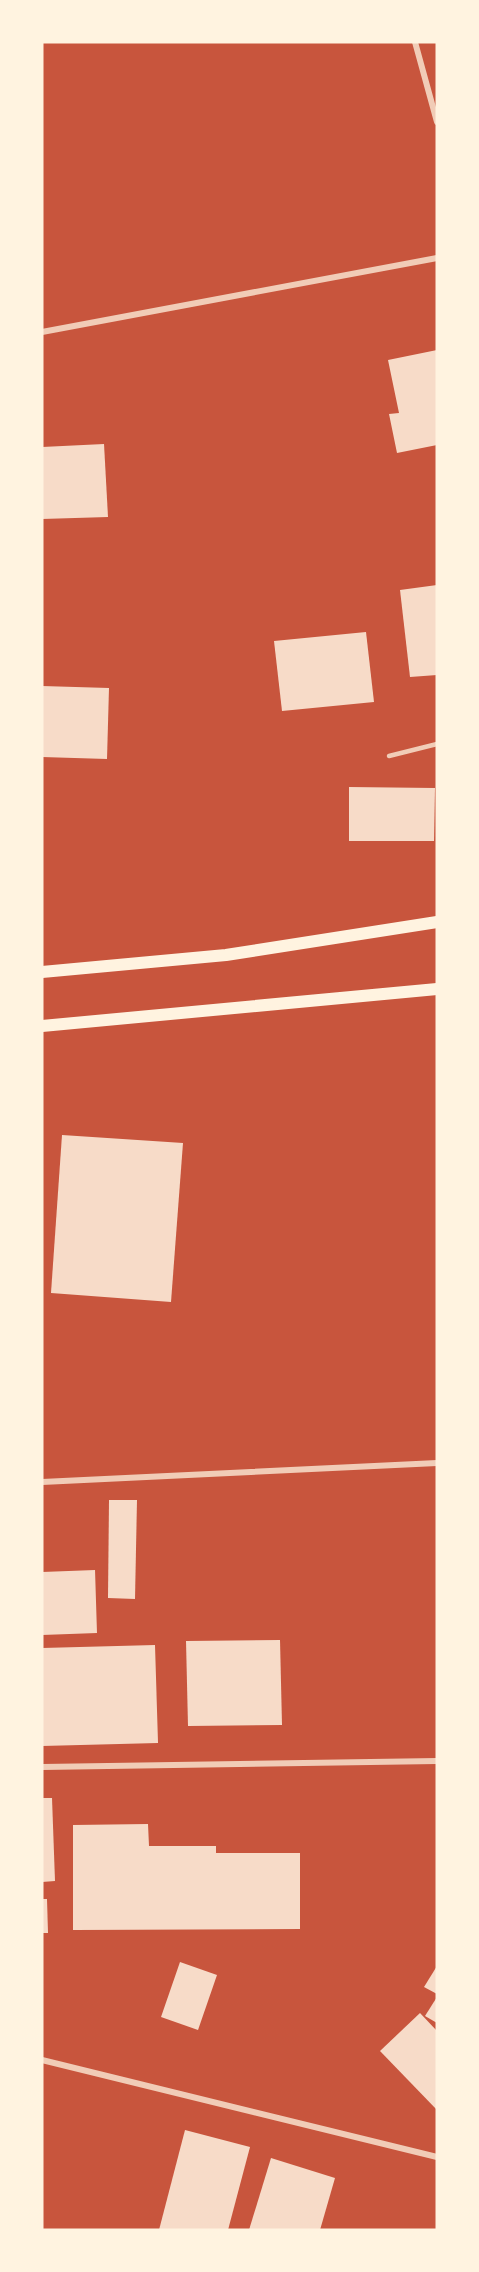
<svg xmlns="http://www.w3.org/2000/svg" width="479" height="2272" font-family="Karla,sans-serif">
<rect width="100%" height="100%" fill="#c8553d"/>
<g fill="#f7dbc8">
<polygon points="437,350 437,445 397,453 389,414 399,413 388,360"/>
<polygon points="104,444 108,517 42,519 42,447"/>
<polygon points="437,585 437,675 410,677 400,590"/>
<polygon points="366,632 374,702 282,711 274,641"/>
<polygon points="42,686 109,688 107,759 42,757"/>
<polygon points="349,787 435,788 434,841 349,841"/>
<polygon points="62,1135 183,1143 171,1302 51,1293"/>
<polygon points="109,1500 137,1500 135,1599 108,1598"/>
<polygon points="95,1570 97,1633 42,1635 42,1572"/>
<polygon points="280,1640 282,1725 188,1726 186,1641"/>
<polygon points="155,1645 158,1743 42,1746 42,1648"/>
<polygon points="42,1798 52,1798 55,1881 42,1882"/>
<polygon points="148,1824 149,1846 216,1846 216,1853 300,1853 300,1929 73,1930 73,1825"/>
<polygon points="42,1899 47,1899 48,1933 42,1933"/>
<polygon points="180,1962 217,1975 198,2030 161,2017"/>
<polygon points="437,1966 437,1994 424,1987"/>
<polygon points="437,1997 437,2023 425,2016"/>
<polygon points="420,2013 437,2031 437,2110 380,2051"/>
<polygon points="185,2130 250,2147 228,2230 159,2230"/>
<polygon points="271,2158 335,2178 320,2230 249,2230"/>
</g>
<g fill="none" stroke-linecap="round" stroke-linejoin="round">
<polyline stroke="#f1ccb7" stroke-width="4.5" points="389,756 437,744"/>
<g stroke="#f1ccb7" stroke-width="6">
<polyline points="415,42 437,122"/>
<polyline points="42,332 437,258"/>
<polyline points="42,1482 437,1463"/>
<polyline points="42,1767 437,1761"/>
<polyline points="42,2060 437,2157"/>
</g>
<g stroke="#fff3e0" stroke-width="12">
<polyline points="42,972 226,955 437,922"/>
<polyline points="42,1026 437,989"/>
</g>
</g>
<rect width="479" height="2272" fill="none" stroke="#fff3e0" stroke-width="87"/>
</svg>
